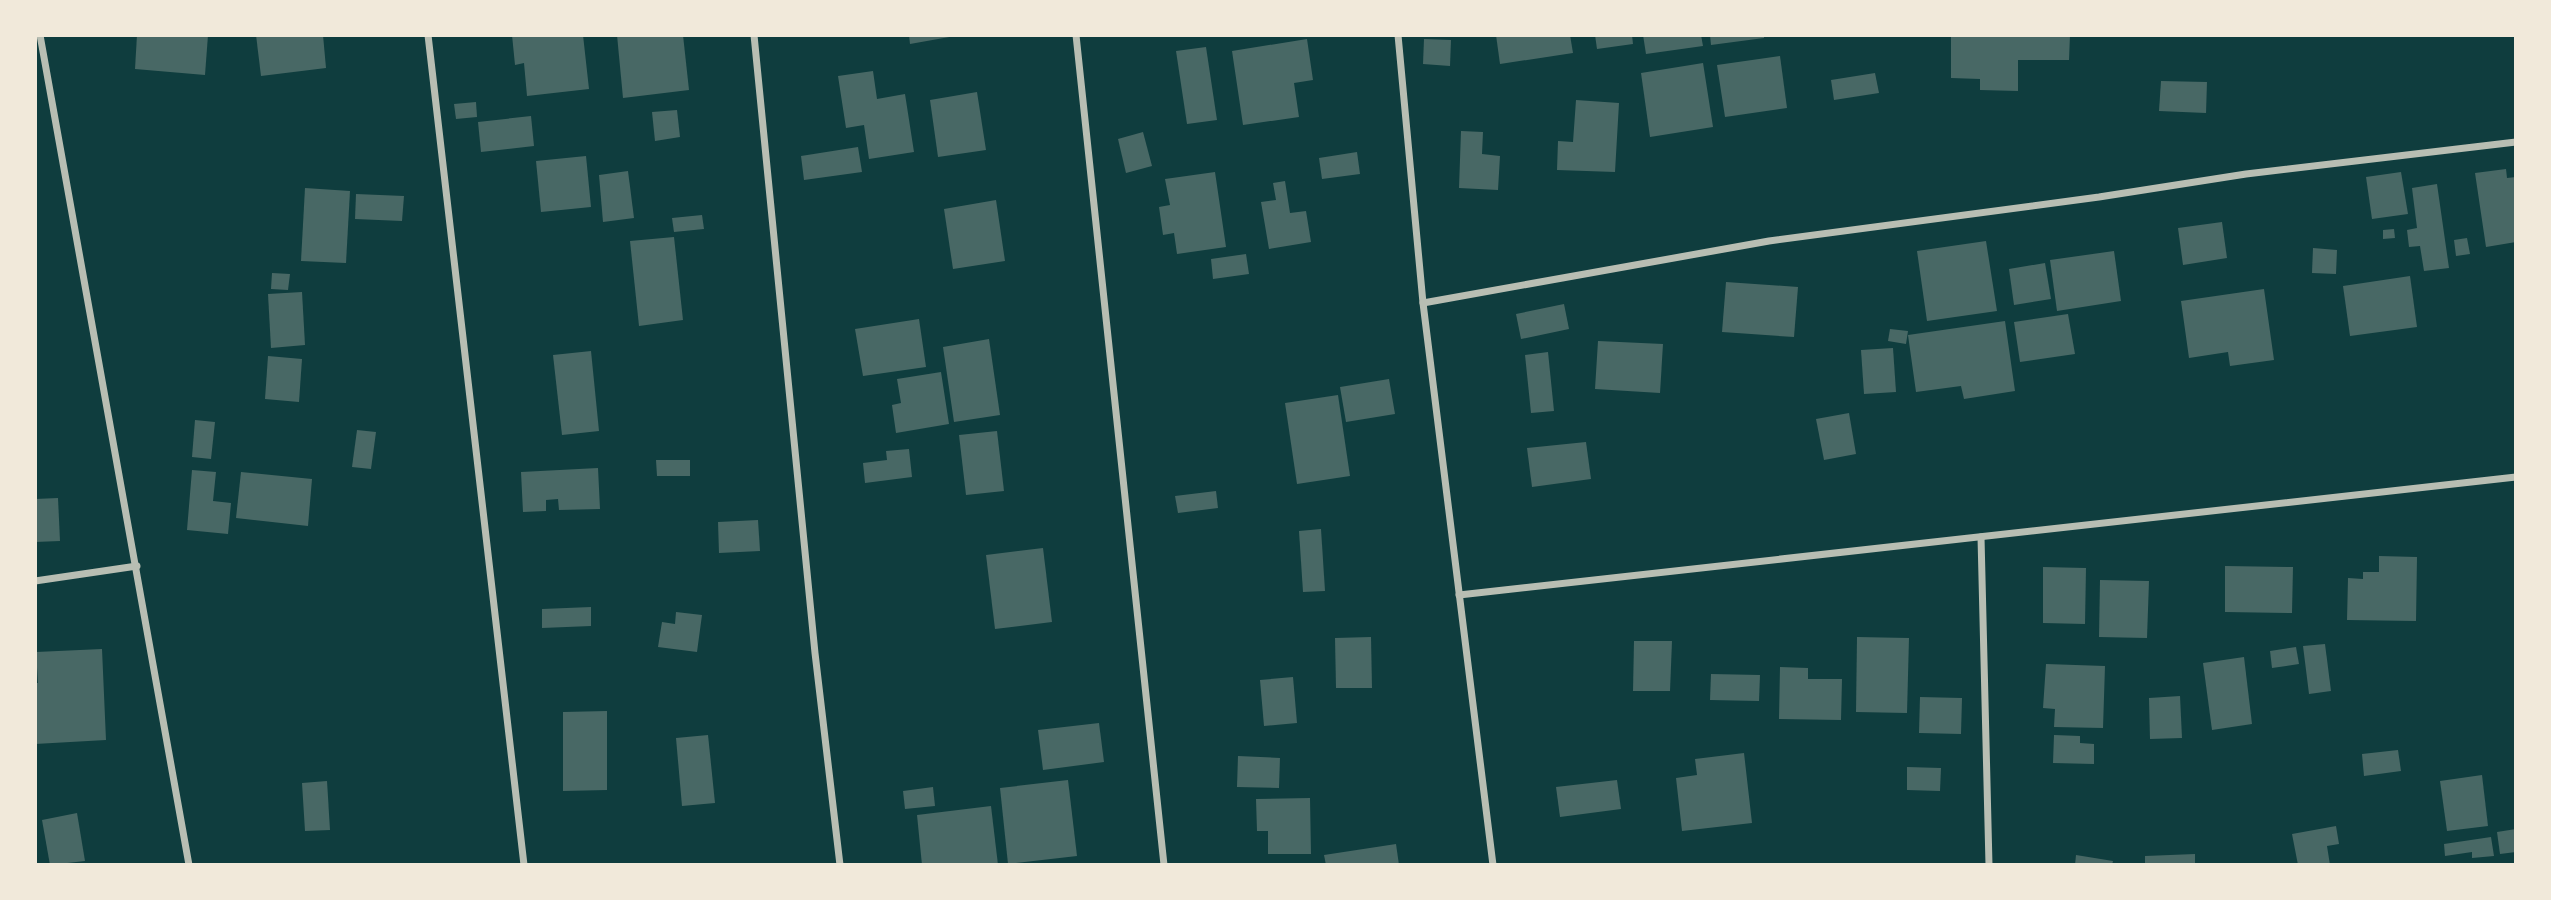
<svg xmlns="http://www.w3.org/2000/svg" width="2551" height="900" font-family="Lora,serif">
<rect width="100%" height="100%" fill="#0f3d3e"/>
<g fill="#486865">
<polygon points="137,35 208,35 205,75 135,69"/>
<polygon points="256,35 323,35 326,68 261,76"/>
<polygon points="512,35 583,35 589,89 527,96 524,63 515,65"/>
<polygon points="617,35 683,35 689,90 623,98"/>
<polygon points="909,35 955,35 955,36 910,44"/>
<polygon points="1496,35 1570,35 1573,53 1500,64"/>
<polygon points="1595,35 1632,35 1633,44 1597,49"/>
<polygon points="1643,35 1701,35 1703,46 1646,54"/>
<polygon points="1710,35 1764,35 1764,38 1711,45"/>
<polygon points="1951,35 2070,35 2069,60 2018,60 2018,91 1980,90 1980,79 1951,78"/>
<polygon points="1307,39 1313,80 1294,83 1299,117 1243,125 1232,51"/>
<polygon points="1424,39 1451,40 1450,66 1423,64"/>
<polygon points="1206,47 1217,120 1187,124 1176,51"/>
<polygon points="1780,56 1787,108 1725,117 1717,65"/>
<polygon points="1703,63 1713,127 1650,137 1641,73"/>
<polygon points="873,71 877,99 905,94 914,152 869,159 864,125 846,128 838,76"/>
<polygon points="1875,73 1879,93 1834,100 1831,80"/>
<polygon points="2161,81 2207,82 2206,113 2159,111"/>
<polygon points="977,92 986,150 938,157 930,100"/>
<polygon points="1576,100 1619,103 1615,172 1557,170 1558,141 1573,142"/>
<polygon points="476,102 477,117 456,119 454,104"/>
<polygon points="677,110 680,137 655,141 652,112"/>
<polygon points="531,116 534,146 481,152 478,122"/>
<polygon points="1461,131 1483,132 1482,154 1500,156 1498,190 1459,188"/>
<polygon points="1143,132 1152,166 1126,173 1118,139"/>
<polygon points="858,147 862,172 804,180 801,156"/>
<polygon points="1357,152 1360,174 1322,179 1319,158"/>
<polygon points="586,156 591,207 541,212 536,161"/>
<polygon points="2506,169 2507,178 2516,177 2516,242 2486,247 2475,173"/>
<polygon points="628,171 634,218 603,222 599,175"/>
<polygon points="1215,172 1226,247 1177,254 1174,233 1163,235 1159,207 1170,205 1165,179"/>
<polygon points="2401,172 2408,214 2372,219 2366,177"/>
<polygon points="1285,181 1290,213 1306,211 1311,242 1269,249 1261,202 1276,200 1273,183"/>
<polygon points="2437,184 2449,268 2424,271 2420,246 2409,247 2407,230 2417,228 2412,188"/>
<polygon points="305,188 350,191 346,263 301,261"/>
<polygon points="356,194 404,196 402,221 355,219"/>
<polygon points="996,200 1005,261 953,269 944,209"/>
<polygon points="702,215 704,229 674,232 672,218"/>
<polygon points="2222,222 2227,258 2183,265 2178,228"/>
<polygon points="2394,229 2395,238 2383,239 2383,230"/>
<polygon points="674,237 683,320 639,326 630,241"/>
<polygon points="2467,238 2470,254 2456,256 2454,240"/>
<polygon points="1986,241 1997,311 1927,321 1917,251"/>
<polygon points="2313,248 2337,250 2336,274 2312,273"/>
<polygon points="2114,251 2121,301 2057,311 2050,260"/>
<polygon points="1246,254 1249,274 1213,279 1211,259"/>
<polygon points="2045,263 2051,299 2014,305 2009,269"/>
<polygon points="272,273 290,274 288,290 271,289"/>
<polygon points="2410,276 2417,327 2350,336 2343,286"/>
<polygon points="1726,282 1798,287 1794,337 1722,332"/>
<polygon points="2264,289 2274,360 2230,366 2228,352 2189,358 2181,301"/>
<polygon points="302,292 305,345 271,348 268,294"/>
<polygon points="1564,304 1569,329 1521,339 1516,314"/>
<polygon points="2068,314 2075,354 2020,362 2014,322"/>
<polygon points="919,319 926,367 863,376 855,329"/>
<polygon points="2005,321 2015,391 1964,399 1961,386 1916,392 1908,335"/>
<polygon points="1890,329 1908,331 1906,344 1888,341"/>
<polygon points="989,339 1000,415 954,422 943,347"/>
<polygon points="1598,341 1663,344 1660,393 1595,389"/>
<polygon points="1893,348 1896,392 1864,394 1861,350"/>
<polygon points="591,351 599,431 562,435 553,355"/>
<polygon points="1548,352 1554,411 1531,413 1525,355"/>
<polygon points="268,356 302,359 299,402 265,399"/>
<polygon points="941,372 949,424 896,433 892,405 901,403 897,379"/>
<polygon points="1389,379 1395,414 1346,422 1340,387"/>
<polygon points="1338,395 1350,476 1297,484 1285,403"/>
<polygon points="1849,413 1856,454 1824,460 1816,419"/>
<polygon points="195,420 215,422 211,459 192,457"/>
<polygon points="357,430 376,432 371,469 352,467"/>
<polygon points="997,431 1004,491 966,495 959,435"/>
<polygon points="1586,442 1591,479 1532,487 1527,448"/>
<polygon points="909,449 912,477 865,483 863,463 887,460 886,451"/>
<polygon points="656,460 690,460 690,476 657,476"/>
<polygon points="598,468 600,509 559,510 558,499 546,500 546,511 523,512 521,472"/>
<polygon points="192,470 216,472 213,501 231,503 228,534 187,530"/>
<polygon points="241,472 312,479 308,526 236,518"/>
<polygon points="1216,491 1218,508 1178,513 1175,496"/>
<polygon points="58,498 60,541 35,542 35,499"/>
<polygon points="758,520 760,551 719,553 718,522"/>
<polygon points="1321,529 1325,591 1303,592 1299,531"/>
<polygon points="1043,548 1052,622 995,629 986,555"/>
<polygon points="2379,556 2417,557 2416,621 2347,620 2348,578 2363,579 2363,572 2379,572"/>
<polygon points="2225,566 2293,567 2292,613 2225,612"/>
<polygon points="2043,567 2086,568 2085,624 2043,623"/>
<polygon points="2100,580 2149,581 2147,638 2099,637"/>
<polygon points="591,607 591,626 542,628 542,609"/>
<polygon points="676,612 702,615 697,652 658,647 662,622 675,624"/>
<polygon points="1371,637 1372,688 1336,688 1335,638"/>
<polygon points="1857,637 1909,638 1907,713 1856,712"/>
<polygon points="1634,641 1672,641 1670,691 1633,691"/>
<polygon points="2325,644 2331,691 2309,694 2303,646"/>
<polygon points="2296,647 2299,664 2272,668 2270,651"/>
<polygon points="102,649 106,740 35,744 35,683 38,683 36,652"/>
<polygon points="2244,657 2252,724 2212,730 2203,663"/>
<polygon points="2046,664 2105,666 2103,728 2054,727 2055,709 2043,708"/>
<polygon points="1780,667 1808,668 1808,679 1842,679 1841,720 1779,719"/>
<polygon points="1711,674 1760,675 1759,701 1710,700"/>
<polygon points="1293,677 1297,723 1264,726 1260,680"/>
<polygon points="2180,696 2182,738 2150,739 2149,698"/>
<polygon points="1920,697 1962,698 1961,734 1919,733"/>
<polygon points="607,711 607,790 563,791 563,712"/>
<polygon points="1099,723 1104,762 1043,770 1038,730"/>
<polygon points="708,735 715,803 682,806 676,738"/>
<polygon points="2054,735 2080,736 2080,743 2094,744 2094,764 2053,763"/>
<polygon points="2398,750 2401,771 2364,776 2362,754"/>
<polygon points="1744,753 1752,823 1682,831 1676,778 1697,775 1695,759"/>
<polygon points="1238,756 1280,758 1279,788 1237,787"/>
<polygon points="1907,767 1941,768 1940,791 1907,790"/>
<polygon points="2482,775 2488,826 2447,831 2440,781"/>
<polygon points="1068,780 1077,856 1008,864 1000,788"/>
<polygon points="1617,780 1621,809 1560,817 1556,787"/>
<polygon points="327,781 330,830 305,831 302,783"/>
<polygon points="933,787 935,806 905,809 903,791"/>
<polygon points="1310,798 1311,854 1268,854 1268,831 1257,831 1256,799"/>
<polygon points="991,806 998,865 922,865 917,815"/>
<polygon points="77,813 85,861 50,865 42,820"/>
<polygon points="2336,826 2339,844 2327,846 2330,865 2298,865 2292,834"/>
<polygon points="2516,829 2516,852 2500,854 2497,832"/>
<polygon points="2491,837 2494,856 2472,858 2472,852 2445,856 2444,844"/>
<polygon points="1396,844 1399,865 1326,865 1324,855"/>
<polygon points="2195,854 2195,865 2145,865 2145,856"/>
<polygon points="2076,855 2113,861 2112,865 2075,865"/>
</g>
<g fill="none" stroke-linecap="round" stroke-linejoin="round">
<g stroke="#b8beb3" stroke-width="7">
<polyline points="40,35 189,865"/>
<polyline points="428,35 524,865"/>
<polyline points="754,35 815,653 840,865"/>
<polyline points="1076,35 1164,865"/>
<polyline points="1398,35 1423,303 1493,865"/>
<polyline points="1423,303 1769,241 2099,197 2246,174 2516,142"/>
<polyline points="1981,537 1989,865"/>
<polyline points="35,581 137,566"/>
<polyline points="1459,595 2516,477"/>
</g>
</g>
<rect width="2551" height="900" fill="none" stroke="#f1e9da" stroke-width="74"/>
</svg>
